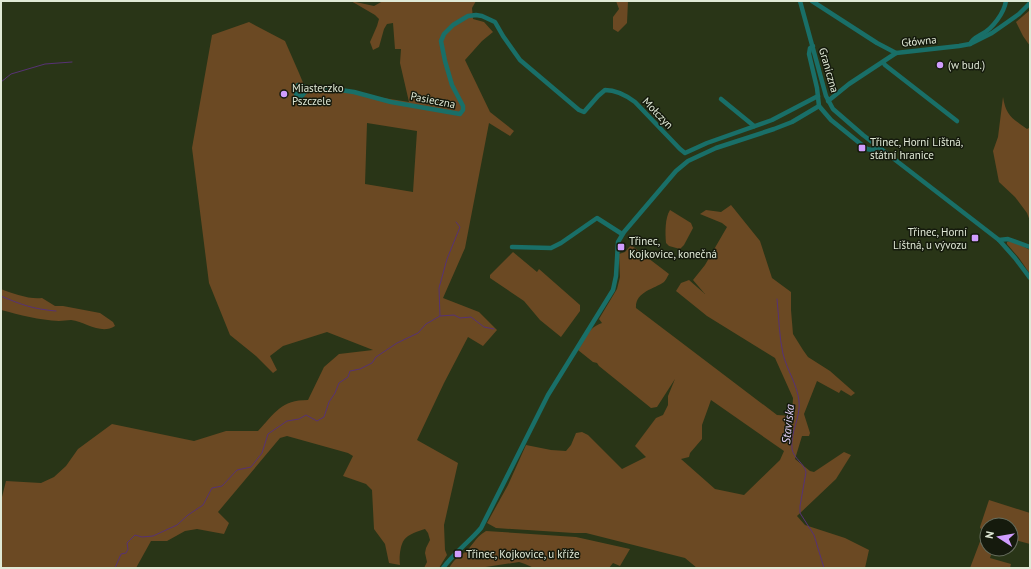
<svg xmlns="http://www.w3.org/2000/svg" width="1031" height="569" font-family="'PT Sans',sans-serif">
<rect width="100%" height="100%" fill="#293517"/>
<g fill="#6b4923" fill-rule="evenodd">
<path d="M351,1L374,6L383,1H476L472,8L473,19L484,22L493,32L482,41L465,60L490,112L514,131L510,136L489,123L465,248L443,298L479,312L497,330L483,346L468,337L444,383L417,440L458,463L444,525L445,550L447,555L439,568H424L427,562L425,553L426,548L430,540L428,533L425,529C419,531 408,534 404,540C400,546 399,558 400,565L389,563L385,544L374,529L372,490L366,484L343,476L353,456L348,453L287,436L280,438L218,512L229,523L224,534L197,529L185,531L167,541H151L136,568H1V501L6,481L41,483L54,477L66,466L78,449L112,424L194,441L226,431H258C275,413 281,400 308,400L324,367L339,354L373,350L327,332L283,346L270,356L277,370L273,373L256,356L230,335L209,283L192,148L212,35L249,22L285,41L299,73L304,85L309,89H327L409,102L400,63L401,49H395L393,23L387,24L384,29L379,47L373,50L370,42L377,26L379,19L375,15ZM367,123L417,131L413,192L365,184Z"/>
<polygon points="616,1 628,1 627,23 618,32 613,29 613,17 619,9"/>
<polygon points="1030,10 1030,46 1023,36 1016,22"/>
<path d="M1003,97C1006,116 1012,118 1027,129L1029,128L1030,123V221L1027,213L1015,197L999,182L993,151L998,137Z"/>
<path d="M731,205L760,241L772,278L791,292V310L793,334L803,350L808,357L830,371L855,393L851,396L841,390L839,393L817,381L804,414L810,433L809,436H802L795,459L810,471L814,472L844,452L851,455L836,479L797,516L805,525L845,538L869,550L865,568H697L685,558L586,533H574L496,528L487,523L508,485L526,445L551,450L566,451L571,445L576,433L582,432L588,435L622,469L646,457L635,446L656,418L663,415L668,405V396L675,379L657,407L651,408L599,366L597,363L593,362L578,350C586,339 587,328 602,323L599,319L617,289L620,277L619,254L625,252L631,245L669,274C667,277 666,280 664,282C654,289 635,292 636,308L777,415L792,416L793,398L775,358L707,316L676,291L681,283L689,280L705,294L693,280L705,265L727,227L722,223L700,214L706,210L721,212ZM711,400L784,451L780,460L744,495L715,489L681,459L689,457L690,453L702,439V425Z"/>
<path d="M670,210L691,223L693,228L684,245L680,249L669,246L666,243C665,232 665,218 670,210Z"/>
<polygon points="1009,241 1015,242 1030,250 1030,274 1019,258 1007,244 1007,242"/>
<polygon points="513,252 537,272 539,269 580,305 580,311 561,337 540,320 524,301 490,278 490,275"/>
<path d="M1,289C11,293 31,300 42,298L55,306H63L100,313L113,322L115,326C101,335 86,322 71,320C67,320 63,321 59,321C39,320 20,315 1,310Z"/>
<polygon points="989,500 1030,513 1030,544 1011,539 1011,525 987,525 987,549 993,549 990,558 1011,564 1010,568 970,568 984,531 980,528 980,527"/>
<path d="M486,531L576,537L630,549L620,566L613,563L609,568H534L525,564L519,562L479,568H449C455,559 455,559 464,553C473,546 475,537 486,531Z"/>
</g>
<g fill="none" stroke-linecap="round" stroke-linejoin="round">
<g stroke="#573275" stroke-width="1">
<polyline points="1,82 11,74 45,64 72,62"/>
<path d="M1,296C22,305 33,309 56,311"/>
<path d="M777,299C779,317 779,336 783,354C787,370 797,384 799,401C801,417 790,432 792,449C794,459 804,463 806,472L800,506V513L814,535L824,568"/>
<polyline points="440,316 454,315 460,318 471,317 484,327 494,329"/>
<polyline points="115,568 121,554 126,553 128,549 127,543 135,535 142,537 153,536 177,525 188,515 203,505 212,488 222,486 237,470 251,467 262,453 268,434 287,421 299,419 306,415 317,421 324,417 329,402 335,393 339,383 348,377 350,371 360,369 372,363 376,357 397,343 418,333 426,324 440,316 439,288 447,259 460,227 456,222"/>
</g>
<g stroke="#196f68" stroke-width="4.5">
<polyline points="800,1 826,96 833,109 863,135 999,240 1015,258 1030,278"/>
<polyline points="812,1 877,43 896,53 959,46 970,44 992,33 1019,14 1030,3"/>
<path d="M970,44C973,38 977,37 982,34C993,28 1004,13 1006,1"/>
<polyline points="813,46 810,48 809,54 817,88 819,106 831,120 867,149 872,150 878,147"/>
<polyline points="883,62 885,65 957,121"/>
<path d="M308,88L301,97L296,94L298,85L308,88H327L354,92L391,102L460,114L463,110V106L452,85L445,61L441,41L444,34L453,25L468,16L476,15L482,16L495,22L503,36L520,60L579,110L584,112L598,96L605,90C616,90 627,96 635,102L680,149L685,153L707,143L772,120L818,96"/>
<polyline points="721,99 754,126"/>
<polyline points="828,101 849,84 896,53"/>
<polyline points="999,240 1008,239 1030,247"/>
<polyline points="512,247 551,248 561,243 597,218 622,234"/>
<path d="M443,568C454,553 469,542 481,528L548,395L613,290L616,276L618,242L624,232L676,171L688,161L716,148L774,129L792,122L819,106"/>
</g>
</g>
<g fill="#d09dfe" stroke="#151a0d" stroke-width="1.5">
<circle cx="940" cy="65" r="4"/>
<circle cx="284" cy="94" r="4"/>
<rect x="858" y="144" width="8" height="8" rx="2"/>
<rect x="971" y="234" width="8" height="8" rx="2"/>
<rect x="617" y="243" width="8" height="8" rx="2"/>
<rect x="454" y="550" width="8" height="8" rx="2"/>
</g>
<g text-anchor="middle" stroke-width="3" stroke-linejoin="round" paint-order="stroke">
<g font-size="11" fill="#e0e9d6" stroke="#151a0d">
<text transform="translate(919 41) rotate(-6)" y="4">Główna</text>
<text transform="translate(829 70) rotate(74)" y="4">Graniczna</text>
<text transform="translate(433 100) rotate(11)" y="4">Pasieczna</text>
<text transform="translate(658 113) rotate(46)" y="4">Mołczyn</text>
</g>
<g font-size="11" fill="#e0e9d6" stroke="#151a0d" text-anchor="start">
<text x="948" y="69">(w bud.)</text>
<text x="292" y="92">Miasteczko<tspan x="292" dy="13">Pszczele</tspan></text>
<text x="870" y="146">Třinec, Horní Líštná,<tspan x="870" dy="13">státní hranice</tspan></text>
<text x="967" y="236" text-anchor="end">Třinec, Horní<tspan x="967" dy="13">Líštná, u vývozu</tspan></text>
<text x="629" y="245">Třinec,<tspan x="629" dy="13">Kojkovice, konečná</tspan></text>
<text x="466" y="558">Třinec, Kojkovice, u kříže</text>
</g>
<g font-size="12" font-style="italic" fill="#e3d0f7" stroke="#151a0d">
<text transform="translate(788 424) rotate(-84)" y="4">Staviska</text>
</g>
</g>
<rect width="1031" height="569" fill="none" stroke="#e0e9d6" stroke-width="4"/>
<g transform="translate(999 537) rotate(282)"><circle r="19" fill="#151a0d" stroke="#666d5d"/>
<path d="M0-3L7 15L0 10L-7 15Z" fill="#d09dfe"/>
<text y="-6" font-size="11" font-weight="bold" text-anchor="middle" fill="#e0e9d6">N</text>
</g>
</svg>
